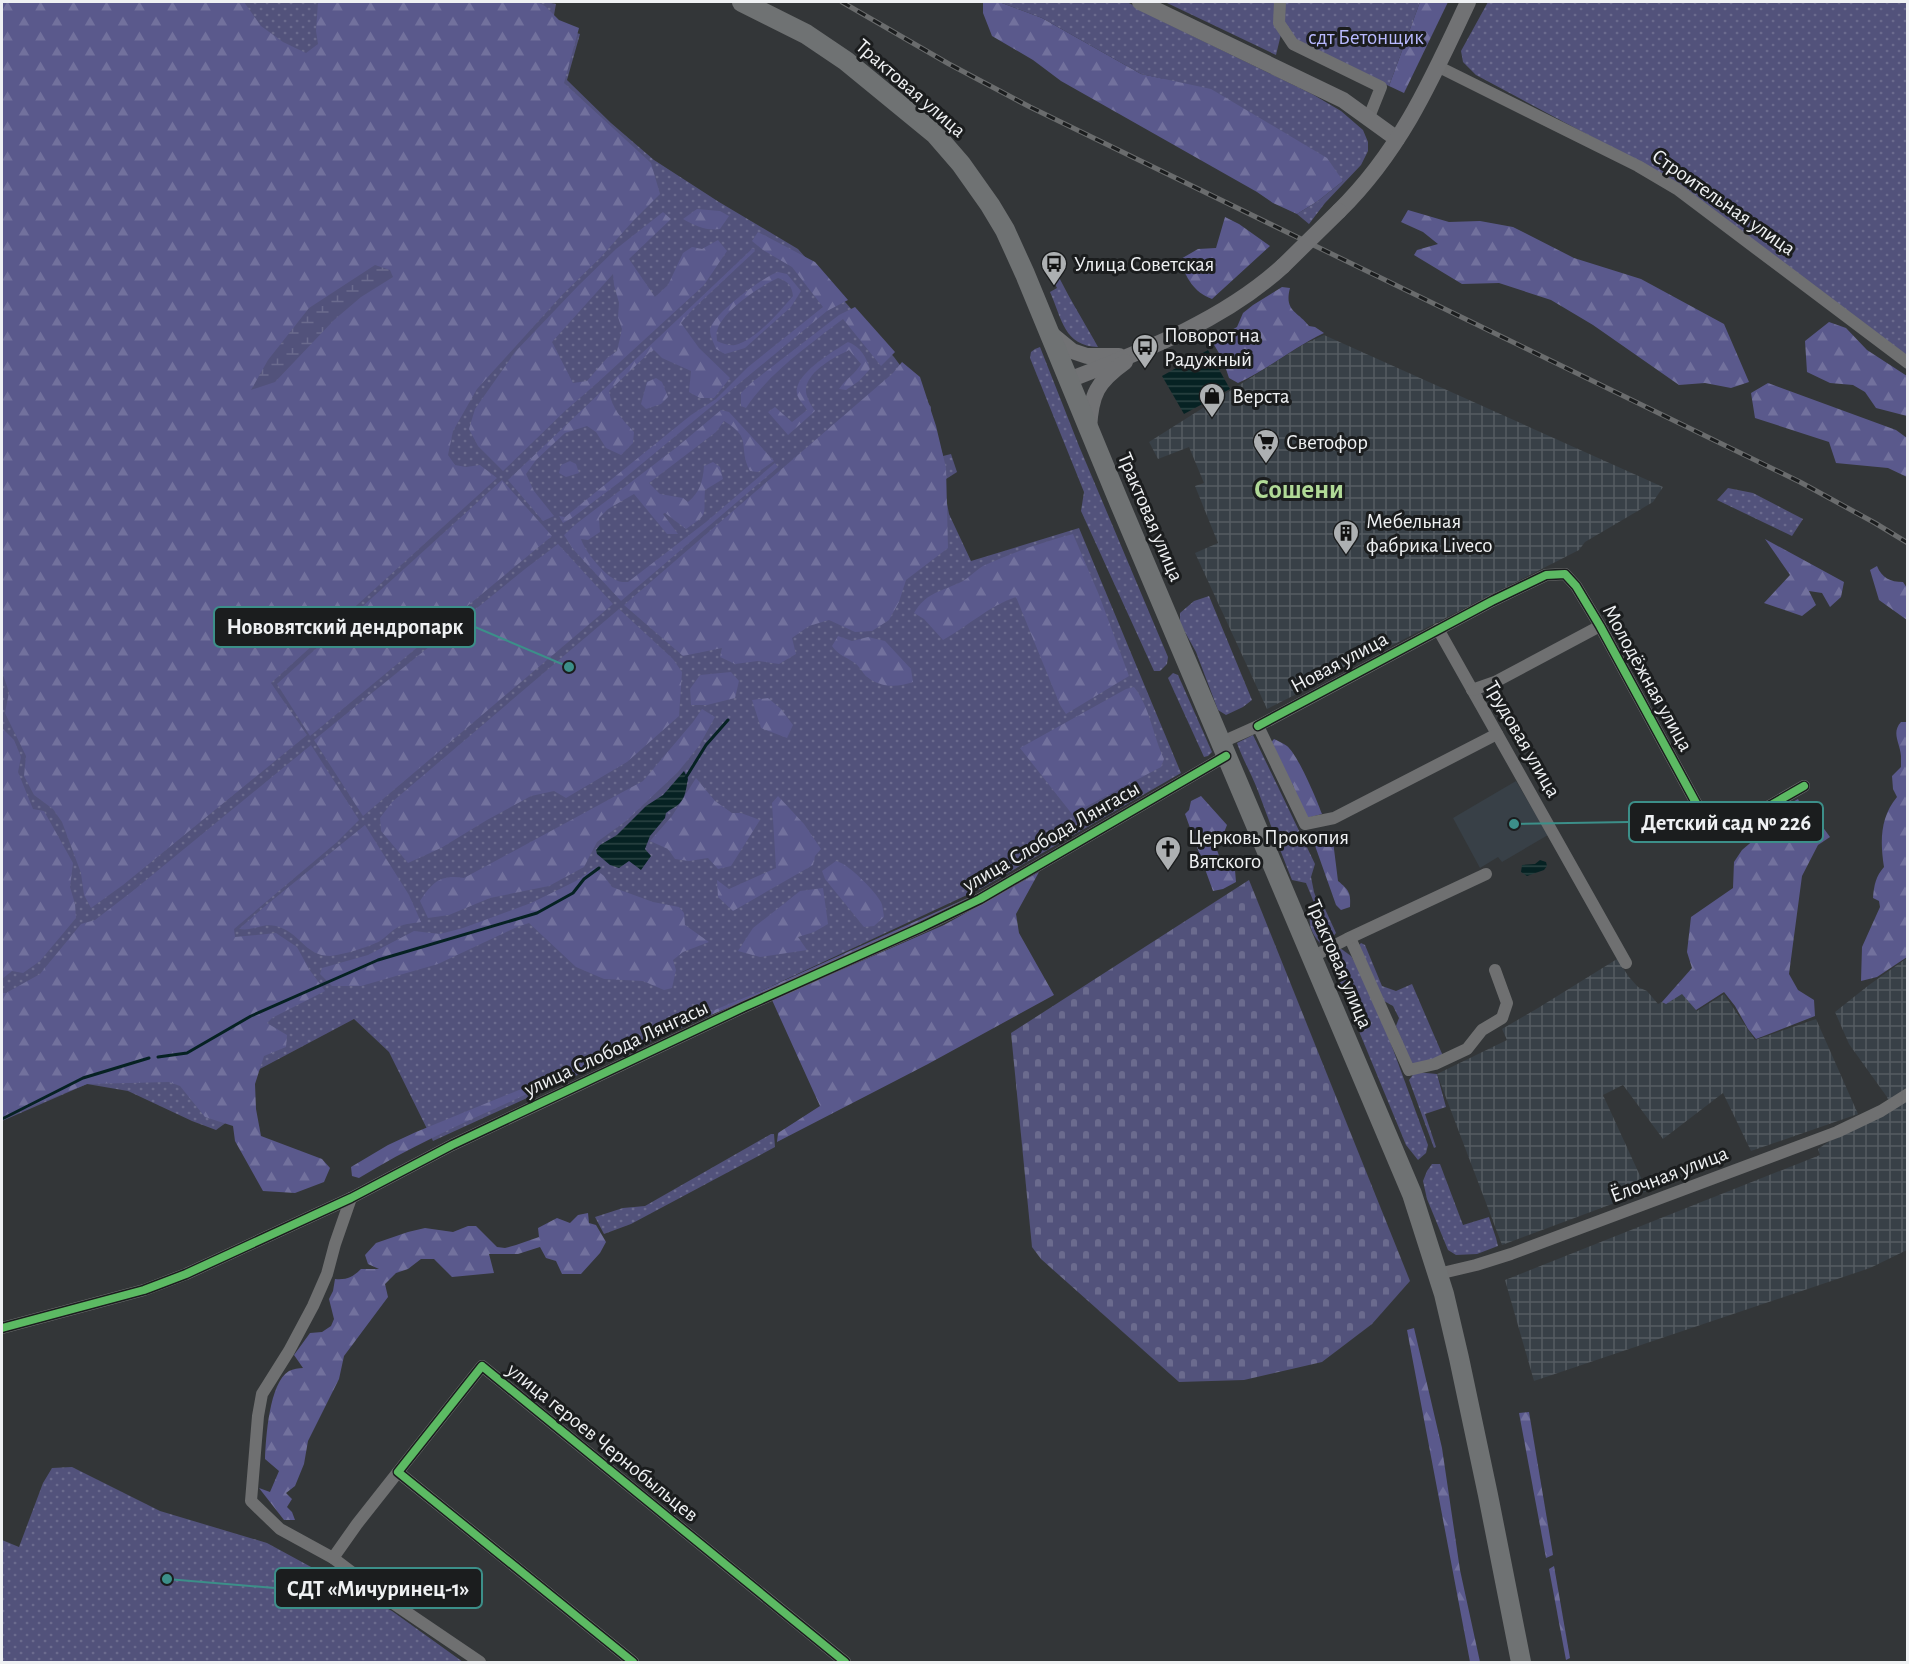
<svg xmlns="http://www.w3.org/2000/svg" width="1909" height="1664" font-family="'Alegreya Sans',sans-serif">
<defs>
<pattern id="industrial-grid" width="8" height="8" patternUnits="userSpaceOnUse" patternTransform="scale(1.5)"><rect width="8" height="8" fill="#384047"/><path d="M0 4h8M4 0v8" fill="none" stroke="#555c62"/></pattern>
<pattern id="green-dots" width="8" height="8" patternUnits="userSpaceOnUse" patternTransform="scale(1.5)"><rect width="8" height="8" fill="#52527b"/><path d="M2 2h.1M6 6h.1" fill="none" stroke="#6b6b8e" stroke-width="1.8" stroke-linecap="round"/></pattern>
<pattern id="forest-firs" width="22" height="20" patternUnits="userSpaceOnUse" patternTransform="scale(1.5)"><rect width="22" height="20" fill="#5a598c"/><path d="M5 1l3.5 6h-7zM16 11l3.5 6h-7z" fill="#72719d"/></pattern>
<pattern id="wetland-marsh" width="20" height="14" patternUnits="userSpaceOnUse" patternTransform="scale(1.5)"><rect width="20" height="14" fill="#52527b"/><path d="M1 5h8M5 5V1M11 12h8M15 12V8" fill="none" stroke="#6b6b8e"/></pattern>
<pattern id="cemetery-stones" width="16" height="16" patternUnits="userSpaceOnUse" patternTransform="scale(1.5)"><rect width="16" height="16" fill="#52527b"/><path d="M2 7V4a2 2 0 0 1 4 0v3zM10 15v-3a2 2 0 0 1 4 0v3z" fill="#6b6b8e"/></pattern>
<pattern id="water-rules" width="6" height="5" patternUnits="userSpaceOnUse" patternTransform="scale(1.5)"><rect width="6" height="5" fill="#062223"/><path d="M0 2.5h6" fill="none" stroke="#2b4343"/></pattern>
</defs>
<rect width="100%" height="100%" fill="#333638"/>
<polygon fill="#384047" points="1516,781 1548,835 1502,862 1498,857 1480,868 1453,818"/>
<g fill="url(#industrial-grid)">
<polygon points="1324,335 1663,487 1653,502 1585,542 1579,550 1267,709 1195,553 1218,543 1195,486 1204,483 1189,447 1158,459 1149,442 1304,344"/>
<polygon points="1907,958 1907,1250 1870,1268 1534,1381 1505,1280 1820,1155 1818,1149 1831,1140 1892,1110 1887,1097 1849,1044 1835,1012 1869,985"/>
<polygon points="1617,959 1629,977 1638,987 1647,991 1658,1004 1682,992 1697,1011 1724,994 1755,1040 1816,1019 1858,1114 1751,1151 1723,1093 1663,1139 1623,1085 1603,1095 1647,1191 1502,1245 1437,1074 1507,1040 1502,1029 1538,1008"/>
</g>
<g fill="url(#green-dots)">
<polygon points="2,2 546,2 556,4 552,26 580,34 567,80 611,123 654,160 719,202 798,249 894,357 931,407 931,417 943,456 951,454 957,472 943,481 949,514 971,561 1079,528 1181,773 982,888 761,991 433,1141 389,1052 354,1019 256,1071 253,1103 216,1130 192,1121 128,1091 87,1084 2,1121"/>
<polygon points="999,2 1127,2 1164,22 1312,94 1341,111 1363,130 1368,142 1368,151 1361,165 1325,203 1309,224 1297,214 1318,201 1343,181 1163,79 1141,74 1042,18"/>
<polygon points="1165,2 1420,2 1389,86 1303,47 1283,26 1276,55"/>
<polygon points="1488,2 1907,2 1907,357 1674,181 1476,75 1463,62 1461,51"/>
<path d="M1045,265H1053C1066,293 1083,320 1098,347C1064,346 1062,319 1050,292L1057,288Z"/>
<polygon points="1040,347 1079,446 1168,657 1167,664 1160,671 1154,671 1081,511 1084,492 1030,358 1031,352 1035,349"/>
<polygon points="1728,488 1753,493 1803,519 1792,536 1717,500"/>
<polygon points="1209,596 1252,700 1243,707 1226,715 1218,710 1196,652 1180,623 1180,613 1194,601"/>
<polygon points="1173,673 1178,675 1212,752 1208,756 1204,757 1168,678"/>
<path d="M1253,735L1315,864L1311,877L1314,892L1318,903L1325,909L1336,933L1330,940L1320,943C1309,931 1306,918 1315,905L1306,883L1292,880C1280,850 1269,821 1258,791C1252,775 1243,760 1237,743Z"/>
<polygon points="1361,943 1365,945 1382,986 1396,991 1412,984 1443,1056 1417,1067 1409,1060 1396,1026 1399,1018 1393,1006 1384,1001 1358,946"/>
<polygon points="1340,948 1351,956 1362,974 1386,1030 1428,1145 1426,1153 1418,1160 1406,1145 1330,961 1331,953"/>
<polygon points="1415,1072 1437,1074 1446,1107 1425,1114 1436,1147 1434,1148 1409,1080"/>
<polygon points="771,1134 774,1134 775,1147 631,1224 604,1234 595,1217 623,1208 645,1206"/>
<polygon points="1432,1164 1440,1164 1463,1225 1489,1217 1496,1238 1498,1246 1477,1254 1456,1255 1448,1250 1427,1199 1423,1181 1427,1171"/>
<polygon points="72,1467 160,1511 267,1543 392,1611 463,1662 2,1662 2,1540 19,1547 43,1483 52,1468"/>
</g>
<g fill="url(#forest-firs)" fill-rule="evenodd">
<polygon points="4,2 244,2 261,26 283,42 306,53 318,44 316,31 318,2 537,2 545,6 559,20 579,28 564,83 651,163 660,194 633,221 601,257 562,295 477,389 453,431 448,455 455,465 466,467 480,465 497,478 271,683 307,735 123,885 91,908 84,895 81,873 62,822 53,809 34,795 24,776 26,756 5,713 9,692 2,672 2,3"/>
<polygon points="983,2 999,2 1042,18 1141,74 1211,89 1327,158 1343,181 1318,201 1297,214 1273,203 1257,192 1061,81 1033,60 992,36 983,13"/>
<polygon points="1420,2 1448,2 1404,93 1389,86"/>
<path d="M697,209L720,211L729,216L720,229C706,231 696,226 683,219Z"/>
<polygon points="1408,210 1449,222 1480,221 1513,227 1574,258 1641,279 1724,324 1749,382 1731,388 1705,383 1679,385 1593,325 1551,300 1499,283 1462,284 1414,255 1417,250 1438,244 1423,232 1401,222"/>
<path d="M663,212L671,219L629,259L655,297L668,285L683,253L692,247L702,249L718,240L727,251L704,285L596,384L565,411L503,471L478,446L469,429L475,409L515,352L578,286L616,249ZM613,274L614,285L619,303L618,317L622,329L617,351L607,358L587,381L573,383L552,342Z"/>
<path d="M1225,217L1239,224L1270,246L1212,299C1193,292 1187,278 1179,260L1198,249L1216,248Z"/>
<polygon points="758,232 815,262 848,300 827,311 621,481 572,518 563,523 559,516 565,517 691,415 716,399 748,367 823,307 792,267 763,250 752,241"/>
<path d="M753,248L755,251L693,309L681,323L699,348L730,378L714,398H700L689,392L691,371L662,358L654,350L650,352L609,391C612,409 622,419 634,432L633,443L621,455L606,448L596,432L587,426L565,433L536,460L526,474L534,491L554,516L543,521L508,480Z"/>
<path d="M778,272L787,274L801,291L791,307L745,348L725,354L716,349C714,343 710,337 710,330C712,314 763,277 778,272ZM778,278C788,281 792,286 793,296C780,311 755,341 735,345C728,346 722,343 717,341C717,339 716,332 717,331C722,311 760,286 778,278Z"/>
<path d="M1282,287L1290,288C1284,311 1297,311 1309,326L1315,327L1324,333C1294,347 1269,369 1238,383L1229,378L1223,360L1213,343L1219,337L1237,327L1243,313L1253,305Z"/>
<path d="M855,307L895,352L881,366L843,319C809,345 770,372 746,408L741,406V393L751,383L839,315Z"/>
<polygon points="1829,322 1846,328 1867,350 1907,376 1907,416 1876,408 1865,392 1853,385 1830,383 1807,372 1805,341"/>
<path d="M848,342C861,347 866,357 870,369L859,381L846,390L839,389C846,379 855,374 861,364L849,350C835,357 809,370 806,388C805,396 811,405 815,411L788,435L768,412L775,407L792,422L807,410C804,405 798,399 797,394C793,374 834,351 848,342Z"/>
<polygon points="902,362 920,377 936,426 946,468 948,548 906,580 899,602 889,620 872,631 855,632 829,620 809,626 792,638 796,654 779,664 758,661 735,664 720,657 722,648 683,656 624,605 893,373"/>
<polygon points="656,378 662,382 668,397 661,404 646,409 641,404 647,382"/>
<polygon points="1768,383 1896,430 1907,438 1907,477 1888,468 1836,463 1829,442 1755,418 1751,393"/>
<path d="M721,410L729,412L774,461L758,472L750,471C737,446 754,439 724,421L716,432L649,483L660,494L683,498L688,502C700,492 703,481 704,466L713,462L720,467L723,479L705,490C703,516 710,513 686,529L665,513L663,514L678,534H667L634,494L608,509L599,518L600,532L588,540L581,539C585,552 605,576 618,581C619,582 626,582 628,582L706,522L775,463L778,467L621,601L573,549L564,535L576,524L677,447Z"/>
<polygon points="570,461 576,464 579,473 566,477 559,473 561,465"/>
<polygon points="502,480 552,536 310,736 277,684"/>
<path d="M1073,534L1099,595L1129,676L1066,714L1060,705L1016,597C989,606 968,626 943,640L924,619L914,613C926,593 939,592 959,583C969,579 976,569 985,565C1014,552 1043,542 1073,534Z"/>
<polygon points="1765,539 1844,582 1841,597 1830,607 1822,593 1809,591 1816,605 1802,616 1764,603 1790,575"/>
<polygon points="558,544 613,604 363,816 314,740 525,569"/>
<path d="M1877,566C1882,578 1890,582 1903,582L1907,588V620L1879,600L1870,570Z"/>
<polygon points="619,609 673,659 682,672 679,716 627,762 566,798 554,791 531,796 487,820 441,848 408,863 381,831 380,818 392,802"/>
<path d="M838,636L852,641L868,637L885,641L911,669L913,682C896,688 878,688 864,674C861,670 859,666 855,663C846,657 838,655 832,646Z"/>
<polygon points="731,672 739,681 735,698 707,705 691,705 690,689 700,675"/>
<path d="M1134,687C1150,707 1153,736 1164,759L1161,767L1072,814L1020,748L1126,689Z"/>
<polygon points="768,698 781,709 793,725 787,738 761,728 752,700"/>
<path d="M702,709L715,717L699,746L678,772L626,821L597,842L584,867L549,886L490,898L449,915L428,918L420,901C432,883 440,874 464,878L643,781L693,722Z"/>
<polygon points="2,718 3,729 14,740 21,757 18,772 33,809 44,811 73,863 70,887 75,904 76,918 40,961 23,973 12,971 2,979"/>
<path d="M1901,722H1908L1907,957L1877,977L1861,981L1862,947L1880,907L1879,901L1873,898C1874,885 1876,876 1884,867C1880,842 1880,817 1897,797L1893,789L1892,776L1901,767C1901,763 1901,760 1901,756C1900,743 1891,733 1901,722Z"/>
<path d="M1274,739C1278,741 1283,743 1287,746C1298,755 1317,800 1322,814L1307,818L1299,806L1293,785L1284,777L1268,746Z"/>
<polygon points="311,745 359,820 337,842 234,929 235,937 276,933 297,947 309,969 325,991 272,1018 267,1023 287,1035 286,1047 264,1056 255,1084 256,1109 261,1136 322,1159 330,1168 324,1182 295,1193 263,1191 235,1141 233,1126 205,1117 180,1086 169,1082 87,1084 2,1118 2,993 6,993 40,974 81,924 95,920 134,890"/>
<polygon points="696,778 715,801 732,813 741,813 760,820 731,866 718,869 708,858 689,861 675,859 668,849 650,841 672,816"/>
<polygon points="778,796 804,824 821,849 815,856 813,865 733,911 718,897 717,880 729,889 776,868 772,803"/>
<polygon points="1201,796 1227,825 1217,850 1224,870 1235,870 1236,882 1223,889 1213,891 1185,814 1189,810 1191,801"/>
<polygon points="1798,799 1811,826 1819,822 1830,837 1818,845 1802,876 1789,974 1798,990 1814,1000 1815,1016 1756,1039 1748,1029 1735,1006 1724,992 1696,1010 1682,994 1666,1004 1662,1002 1692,968 1687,952 1691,917 1733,888 1734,862 1742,850 1762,833 1771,814"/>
<path d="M365,825L409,895L421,922C414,923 404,924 398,927C391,931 386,937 380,941C369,947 342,955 330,956C308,956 302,938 284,929C264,919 256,932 239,929L264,907Z"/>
<path d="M1325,832L1333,841L1338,881C1349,890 1351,893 1350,907L1341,910L1336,905L1313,840L1317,833Z"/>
<path d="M836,861C848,863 875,891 881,902C883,906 883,912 884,917L874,926L864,927L825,879L822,871Z"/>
<polygon points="594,868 604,876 612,887 653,902 679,907 684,913 685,925 709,942 683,952 673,960 676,970 672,988 664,990 643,981 604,979 576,967 529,923 517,927 438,964 361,986 332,986 320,974 322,968 368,955 414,931 440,934 463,928 531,903 576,881"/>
<polygon points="1039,872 1016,914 1019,933 1054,995 928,1064 777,1142 778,1133 820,1106 772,1000 944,925"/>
<polygon points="823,888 828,924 814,932 798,937 807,950 760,957 738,951 753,928 800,891"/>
<path d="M974,895C894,935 812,972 730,1007C666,1034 602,1061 538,1089C477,1117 416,1143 359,1178L352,1176L351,1167L388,1145L416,1132L761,991Z"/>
<path d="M588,1213L589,1223L596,1225L606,1242L600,1253L581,1274H562L556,1261L546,1258L540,1247L518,1254H489L494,1273L452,1277L434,1259H421L408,1269L396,1273L385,1284L388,1297L344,1356L339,1379L308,1441L304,1464L295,1486L286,1493L292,1499L287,1507L292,1512L295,1520H284L259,1488L270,1492L279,1471L265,1459C266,1438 269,1383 289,1371C293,1369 299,1368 303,1368L294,1355L310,1333L322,1332L331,1326L334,1319L329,1299L333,1291L335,1279C347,1280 353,1277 361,1269H379L368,1264L365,1255L376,1243L408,1232L425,1228L453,1232L468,1226H476L497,1247L505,1248L516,1245L539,1237L538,1228L557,1218L570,1223L578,1215Z"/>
<polygon points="1414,1328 1442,1448 1460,1570 1480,1662 1470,1662 1407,1330"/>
<polygon points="1529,1412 1553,1555 1546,1558 1519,1413"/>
<polygon points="1554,1566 1570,1658 1566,1660 1549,1569"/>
</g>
<polygon fill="url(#wetland-marsh)" points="375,265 390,270 393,277 361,297 334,320 275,382 251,390 268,360 309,308"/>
<polygon fill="url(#cemetery-stones)" points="1249,880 1410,1281 1372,1324 1322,1362 1244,1380 1179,1382 1041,1259 1032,1247 1011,1033"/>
<g fill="url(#water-rules)">
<polygon points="1208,350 1230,389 1184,414 1162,376"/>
<path d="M684,771L688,779C686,788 686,797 679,804C675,808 670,809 666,813L665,818L650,836L645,849L651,856L641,870L629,861L619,868L610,865L597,854L596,850L600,845L617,835L646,806L663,795Z"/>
<polygon points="1540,860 1546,862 1547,866 1544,870 1527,876 1521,872 1522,865 1535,864"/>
</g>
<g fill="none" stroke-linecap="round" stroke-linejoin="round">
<g stroke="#062223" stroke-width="3">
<polyline points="685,779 706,745 728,720"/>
<polyline points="158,1057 187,1053 251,1016 378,960 537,913 573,893 584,879 599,868"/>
<polyline points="2,1119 83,1078 149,1058"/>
</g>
<g stroke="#6f7071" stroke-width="12">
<polyline points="1280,2 1279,23 1293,44 1381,87 1369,117"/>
<polyline points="1437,66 1638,166 1677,189 1908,363"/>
<polyline points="1438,629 1626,963"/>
<polyline points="1472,690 1495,682 1600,626"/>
<polyline points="1258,726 1492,601 1546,575 1565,574 1576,586 1600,626 1702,814 1719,835 1804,786"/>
<polyline points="1220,743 1258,726 1305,824 1334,818 1497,734"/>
<polyline points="1350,938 1409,1070 1435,1064 1467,1049 1482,1030 1502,1018 1507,1003 1495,970"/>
<polyline points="1312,957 1347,939 1486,874"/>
<polyline points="351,1198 335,1244 327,1274 313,1306 289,1351 262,1394 258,1416 251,1501 280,1529 333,1558 390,1601 480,1662"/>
<polyline points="1438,1274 1476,1265 1511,1254 1837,1132 1881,1111 1908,1094"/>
<polyline points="2,1328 144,1290 186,1274 351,1198 452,1145 744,1007 922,927 980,899 1226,756"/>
<polyline points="333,1558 357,1524 398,1472"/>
<polyline points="633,1662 398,1472 482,1366 845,1662"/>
</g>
<g stroke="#717274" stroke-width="16">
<polyline points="1140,2 1343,100 1397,139"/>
<path d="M1339,211C1401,150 1432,79 1468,2"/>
<polyline points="1050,333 1072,351 1087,356 1119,356"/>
<path d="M1069,380C1143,351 1223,321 1283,266"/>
<path d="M1089,428C1091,394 1097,382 1125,362"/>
</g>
<polyline stroke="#6f7273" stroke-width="20" points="742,2 806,34 846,61 935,134 961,164 990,205 1005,230 1025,274 1117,497 1412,1194 1444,1294 1459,1358 1488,1495 1521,1662"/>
<defs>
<polyline id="rail" points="842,2 949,64 1030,107 1800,482 1875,523 1908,543"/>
</defs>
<use href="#rail" stroke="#6a6c6d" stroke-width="5"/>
<use href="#rail" stroke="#1b1d1e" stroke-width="3" stroke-dasharray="9" stroke-linecap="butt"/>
<polyline stroke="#717274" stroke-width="16" points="1283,266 1339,211"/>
<defs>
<g id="cycleway">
<polyline points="1258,726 1492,601 1546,575 1565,574 1576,586 1600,626 1702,814 1719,835 1804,786"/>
<polyline points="2,1328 144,1290 186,1274 351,1198 452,1145 744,1007 922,927 980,899 1226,756"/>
<polyline points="633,1662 398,1472 482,1366 845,1662"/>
</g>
</defs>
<use href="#cycleway" stroke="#1b1d1e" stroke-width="11"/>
<use href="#cycleway" stroke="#5cba63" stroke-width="8"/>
</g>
<defs>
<symbol id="bus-pin" viewBox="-11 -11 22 30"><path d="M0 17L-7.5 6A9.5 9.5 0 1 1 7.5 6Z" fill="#adb0b2" stroke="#1b1d1e"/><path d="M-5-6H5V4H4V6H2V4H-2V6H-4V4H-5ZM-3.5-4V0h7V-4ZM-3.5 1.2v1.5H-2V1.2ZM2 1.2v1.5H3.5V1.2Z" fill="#111"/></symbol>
<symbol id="shop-pin" viewBox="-11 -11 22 30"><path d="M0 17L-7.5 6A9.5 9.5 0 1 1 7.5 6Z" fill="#adb0b2" stroke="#1b1d1e"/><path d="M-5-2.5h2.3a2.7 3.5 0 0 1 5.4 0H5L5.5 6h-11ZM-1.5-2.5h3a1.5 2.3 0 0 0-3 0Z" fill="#111"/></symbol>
<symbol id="supermarket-pin" viewBox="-11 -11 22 30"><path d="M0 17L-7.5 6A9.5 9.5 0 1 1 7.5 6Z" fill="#adb0b2" stroke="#1b1d1e"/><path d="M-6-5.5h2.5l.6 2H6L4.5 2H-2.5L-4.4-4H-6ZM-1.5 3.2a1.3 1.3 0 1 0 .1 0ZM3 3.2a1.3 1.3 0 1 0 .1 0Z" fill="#111"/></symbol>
<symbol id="building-pin" viewBox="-11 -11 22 30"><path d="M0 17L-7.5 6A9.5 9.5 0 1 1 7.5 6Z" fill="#adb0b2" stroke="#1b1d1e"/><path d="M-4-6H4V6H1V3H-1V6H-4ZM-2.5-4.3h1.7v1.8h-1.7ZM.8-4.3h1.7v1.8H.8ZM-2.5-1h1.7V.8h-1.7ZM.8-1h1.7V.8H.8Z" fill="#111"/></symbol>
<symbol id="church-pin" viewBox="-11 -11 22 30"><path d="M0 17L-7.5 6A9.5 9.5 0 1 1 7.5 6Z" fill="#adb0b2" stroke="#1b1d1e"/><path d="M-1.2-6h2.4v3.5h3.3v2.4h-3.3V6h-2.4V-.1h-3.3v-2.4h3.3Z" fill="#111"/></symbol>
</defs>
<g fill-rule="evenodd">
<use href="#bus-pin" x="1039" y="249" width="30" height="40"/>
<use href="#bus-pin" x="1130" y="332" width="30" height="40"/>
<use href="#shop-pin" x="1197" y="381" width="30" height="40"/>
<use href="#supermarket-pin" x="1251" y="427" width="30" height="40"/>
<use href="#building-pin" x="1331" y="518" width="30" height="40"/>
<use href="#church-pin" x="1153" y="834" width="30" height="40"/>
</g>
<g text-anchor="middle" stroke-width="6" stroke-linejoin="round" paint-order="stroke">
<g font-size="21" fill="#b8b9fe" stroke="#1b1d1e">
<text x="1366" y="44">сдт Бетонщик</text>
</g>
<g font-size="21" fill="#eff1f3" stroke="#1b1d1e">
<text transform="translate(911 88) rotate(41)" y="7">Трактовая улица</text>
<text transform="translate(1724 202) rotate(35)" y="7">Строительная улица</text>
<text transform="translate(1151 517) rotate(67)" y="7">Трактовая улица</text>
<text transform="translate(1339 662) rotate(-28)" y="7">Новая улица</text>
<text transform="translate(1648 678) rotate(61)" y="7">Молодёжная улица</text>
<text transform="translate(1523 739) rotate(60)" y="7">Трудовая улица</text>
<text transform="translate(1051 836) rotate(-30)" y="7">улица Слобода Лянгасы</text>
<text transform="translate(1340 964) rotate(67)" y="7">Трактовая улица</text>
<text transform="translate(616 1048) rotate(-25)" y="7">улица Слобода Лянгасы</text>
<text transform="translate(1669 1174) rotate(-21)" y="7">Ёлочная улица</text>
<text transform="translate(603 1442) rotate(39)" y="7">улица героев Чернобыльцев</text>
</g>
<g font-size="21" fill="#eff1f3" stroke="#1b1d1e" text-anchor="start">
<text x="1074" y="271">Улица Советская</text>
<text x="1164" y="342">Поворот на<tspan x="1164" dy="24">Радужный</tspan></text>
<text x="1232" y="403">Верста</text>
<text x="1286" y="449">Светофор</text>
<text x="1366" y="528">Мебельная<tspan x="1366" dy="24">фабрика Liveco</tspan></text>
<text x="1188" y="844">Церковь Прокопия<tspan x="1188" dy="24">Вятского</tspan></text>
</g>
<g font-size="27" font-weight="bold" fill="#b1da97" stroke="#1b1d1e">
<text x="1299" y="498">Сошени</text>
</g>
</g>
<path fill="none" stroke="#3c8f89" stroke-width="2" d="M569 667L475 627M1514 824L1629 822M167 1579L275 1588"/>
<g fill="#3c8f89" stroke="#1b1d1e" stroke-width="2">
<circle cx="569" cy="667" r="6"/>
<circle cx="1514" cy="824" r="6"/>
<circle cx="167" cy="1579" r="6"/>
</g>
<g fill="#1b1d1e" stroke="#3c8f89" stroke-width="2">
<rect x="214" y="607" width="261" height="40" rx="6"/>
<rect x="1629" y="802" width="194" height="40" rx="6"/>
<rect x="275" y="1568" width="207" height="40" rx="6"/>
</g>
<g font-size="22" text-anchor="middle" font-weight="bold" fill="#eff1f3">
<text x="345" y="634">Нововятский дендропарк</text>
<text x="1726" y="830">Детский сад № 226</text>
<text x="378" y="1596">СДТ «Мичуринец-1»</text>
</g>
<rect width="1909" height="1664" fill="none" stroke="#eff1f3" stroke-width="6"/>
</svg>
